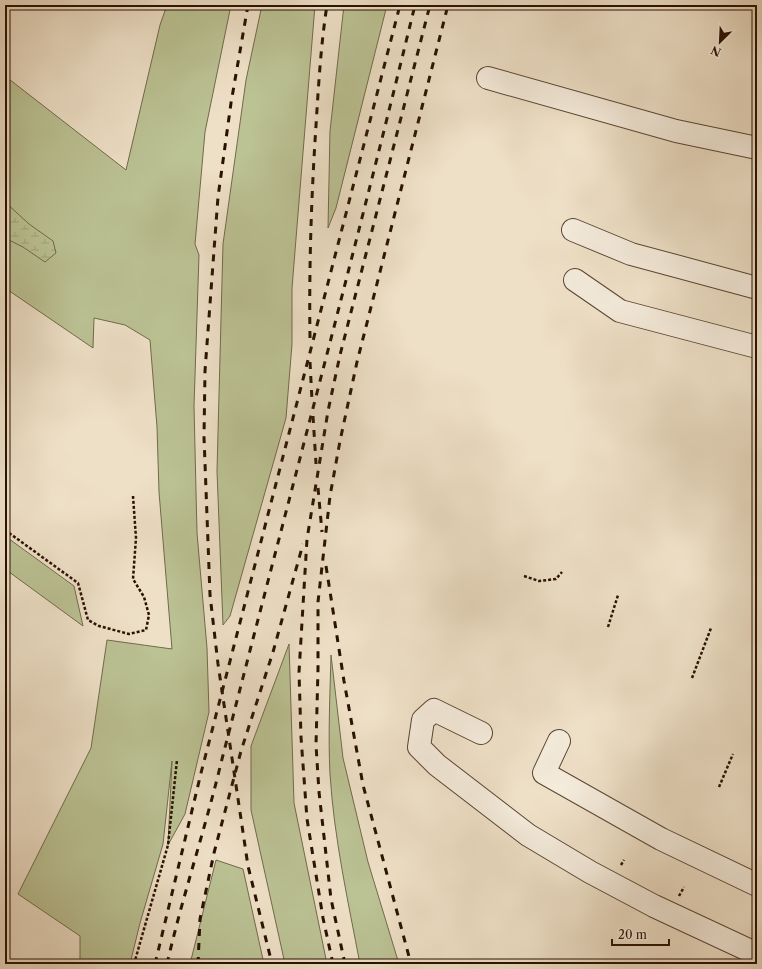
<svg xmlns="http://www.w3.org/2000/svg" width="762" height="969" font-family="'Libre Caslon Text',serif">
<defs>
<pattern id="wetland-marsh" width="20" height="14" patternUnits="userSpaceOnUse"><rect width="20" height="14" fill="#bbc294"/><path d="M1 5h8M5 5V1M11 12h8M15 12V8" fill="none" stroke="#a1a67e"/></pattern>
</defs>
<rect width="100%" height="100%" fill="#eee0c7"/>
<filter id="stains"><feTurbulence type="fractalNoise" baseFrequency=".005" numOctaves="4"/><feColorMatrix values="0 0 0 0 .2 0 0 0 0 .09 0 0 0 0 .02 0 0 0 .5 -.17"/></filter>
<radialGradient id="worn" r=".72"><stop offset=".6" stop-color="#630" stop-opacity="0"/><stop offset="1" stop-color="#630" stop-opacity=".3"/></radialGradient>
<g fill="#bbc294" stroke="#726a4b">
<polygon points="167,5 231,5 205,132 195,244 199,255 194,406 197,533 207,648 209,712 185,814 168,845 172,761 163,844 140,923 130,964 80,964 80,936 18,894 91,748 107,640 172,649 159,492 157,427 150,340 125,325 94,318 93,348 5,288 5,76 126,170 160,25"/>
<polygon points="262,5 315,5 292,288 292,344 286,418 230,616 223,625 217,471 223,244 246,80"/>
<polygon points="344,5 387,5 336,208 328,228 330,131"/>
<polygon points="5,536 74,586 83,626 5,569"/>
<polygon points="289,644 294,803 327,964 285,964 251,810 251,746"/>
<path d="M331,655L343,758L368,862L399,964H360C348,901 334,838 330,774C328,735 330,695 331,655Z"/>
<polygon points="216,860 243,869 264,964 190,964"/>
</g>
<polygon fill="url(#wetland-marsh)" stroke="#726a4b" points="5,202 29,224 53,241 56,253 45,262 23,247 5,238"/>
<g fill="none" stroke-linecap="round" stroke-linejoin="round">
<defs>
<g id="minor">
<polyline points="488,78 676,131 757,148"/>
<polyline points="573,230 631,254 757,288"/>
<polyline points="575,280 620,311 757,347"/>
<polyline points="481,733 434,710 423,720 419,747 437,765 528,835 590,872 654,906 757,954"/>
<polyline points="559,741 544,773 661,839 757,885"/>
</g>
</defs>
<use href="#minor" stroke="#5a4533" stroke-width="24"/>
<g stroke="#291102" stroke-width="2.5" stroke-dasharray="3 2" stroke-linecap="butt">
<polyline points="5,530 78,583 88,620 99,626 129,634 146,630 149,615 144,597 133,579 136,538 133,496"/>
<polyline points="524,576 539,581 556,579 562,572"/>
<polyline points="608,627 618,595"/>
<polyline points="692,678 711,628"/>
<polyline points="719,787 733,754"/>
<polyline points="621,865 624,860"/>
<polyline points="679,896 684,887"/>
<polyline points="134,964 168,845 177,760"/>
</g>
<use href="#minor" stroke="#f4ebdb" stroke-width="22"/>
<g stroke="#291102" stroke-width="3" stroke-dasharray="7 7" stroke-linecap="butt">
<polyline points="248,5 231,103 218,197 205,371 204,437 210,595 218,664 248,866 272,964"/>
<path d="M310,338C309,272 311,207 315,141C318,96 320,50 327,5"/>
<polyline points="310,362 312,400"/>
<polyline points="313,416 316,464"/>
<polyline points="318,488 322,532"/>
<polyline points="326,566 344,681 363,785 411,964"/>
<polyline points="155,964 201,773 400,5"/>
<path d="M167,964C182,898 204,833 220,767C285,513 353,260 415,5"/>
<polyline points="198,964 200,919 214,853 241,751 273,652 303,544"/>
<polyline points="333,964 323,918 307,819 301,737 299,672 307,539 328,411 340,355 430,5"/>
<polyline points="345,964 331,899 319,792 316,745 318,669 318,602 330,496 340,441 357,362 448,5"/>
</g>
</g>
<rect width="762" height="969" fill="none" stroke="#eee0c7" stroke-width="20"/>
<rect x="6" y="6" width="750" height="957" fill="none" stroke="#291102" stroke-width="2"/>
<rect x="10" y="10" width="742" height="949" fill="none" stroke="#291102"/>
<g transform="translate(720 42) rotate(204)" stroke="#f4ebdb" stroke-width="3" paint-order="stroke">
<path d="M0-3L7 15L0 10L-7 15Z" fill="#291102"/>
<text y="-6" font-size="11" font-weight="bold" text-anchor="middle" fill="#291102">N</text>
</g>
<path d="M612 939v6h57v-6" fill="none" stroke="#291102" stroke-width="2"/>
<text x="618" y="939" font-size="12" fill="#291102" stroke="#f4ebdb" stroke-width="3" paint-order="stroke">20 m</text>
<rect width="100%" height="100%" filter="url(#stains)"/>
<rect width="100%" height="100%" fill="url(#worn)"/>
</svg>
